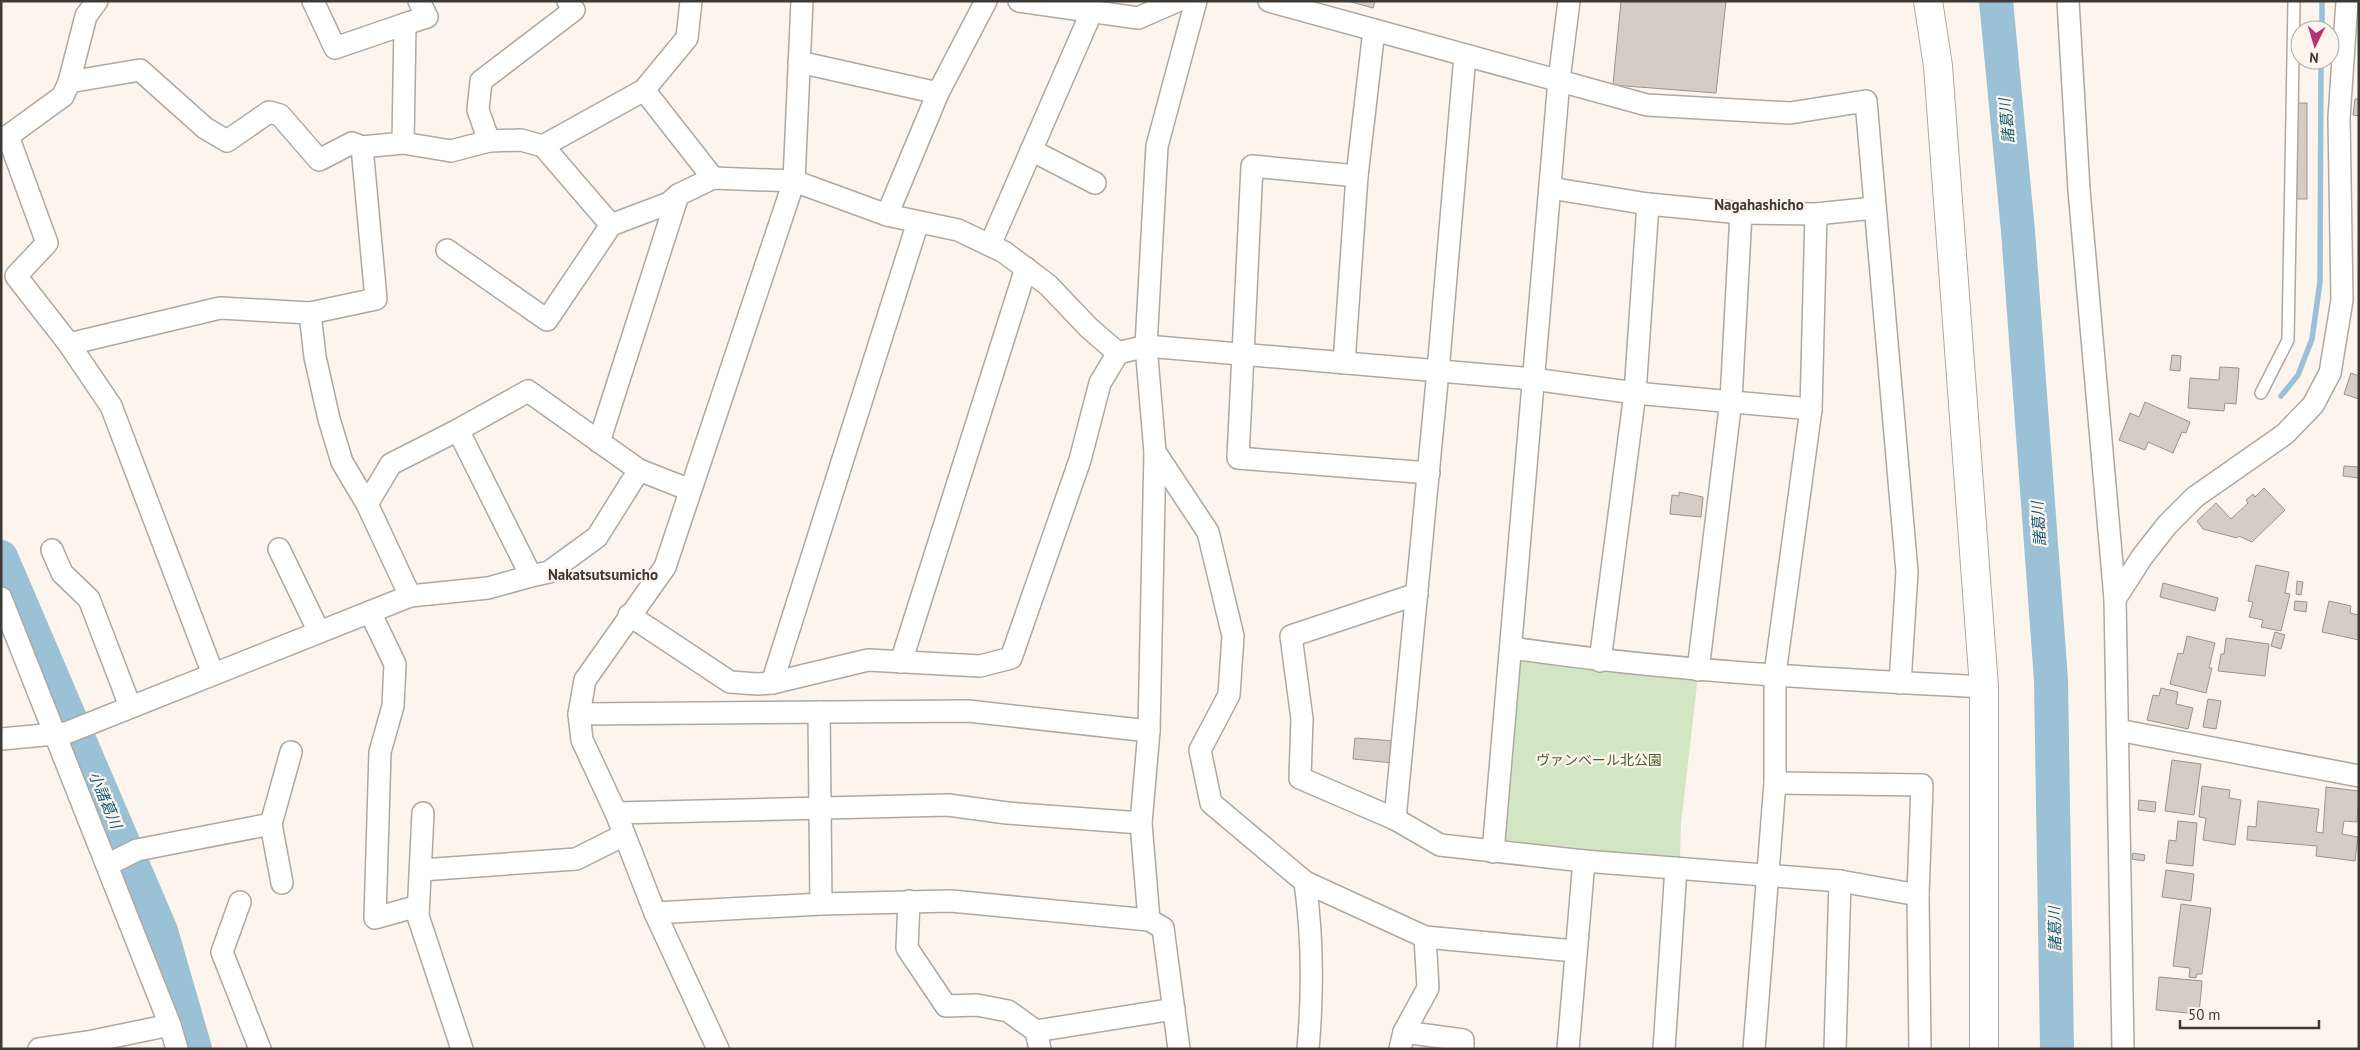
<svg xmlns="http://www.w3.org/2000/svg" width="2360" height="1050" font-family="'PT Sans','Noto Sans JP',sans-serif">
<rect width="100%" height="100%" fill="#fdf5ed"/>
<polygon fill="#d3e6c4" points="1523,660 1698,676 1681,824 1680,857 1513,845 1502,836 1514,666"/>
<g fill="none" stroke-linecap="round" stroke-linejoin="round">
<g stroke="#9ac1d5" stroke-width="5.5">
<polyline points="2322,30 2322,1"/>
<polyline points="2281,396 2298,375 2312,339 2320,282 2321,60"/>
</g>
<g stroke="#9ac1d5" stroke-width="34">
<polyline points="1996,1 2018,231 2051,680 2057,1049"/>
<polyline points="1,557 161,931 195,1049"/>
</g>
</g>
<g fill="#d5cdc5" stroke="#9a938c">
<polygon points="1348,1 1375,1 1373,8"/>
<polygon points="1621,1 1726,1 1716,93 1613,85"/>
<polygon points="2355,99 2359,99 2359,116 2353,115"/>
<rect x="2293" y="103" width="14" height="96"/>
<polygon points="2172,355 2181,356 2180,371 2170,370"/>
<polygon points="2220,367 2239,368 2236,404 2225,403 2224,411 2188,408 2190,378 2219,380"/>
<polygon points="2351,373 2359,376 2359,399 2344,394"/>
<polygon points="2145,402 2190,422 2186,433 2182,432 2173,453 2148,442 2145,450 2119,440 2130,413 2139,417"/>
<polygon points="2344,466 2359,467 2359,478 2343,476"/>
<polygon points="2264,488 2285,510 2252,542 2239,536 2237,538 2203,529 2197,521 2216,503 2231,519 2248,503 2246,500 2253,494 2255,497"/>
<polygon points="1679,492 1703,497 1701,517 1670,514 1672,495 1679,496"/>
<polygon points="2256,565 2289,572 2285,593 2290,594 2281,631 2261,627 2263,620 2249,617 2253,602 2248,601"/>
<polygon points="2297,581 2303,582 2301,595 2296,594"/>
<polygon points="2163,583 2218,598 2215,611 2160,597"/>
<polygon points="2295,601 2307,602 2306,612 2294,610"/>
<polygon points="2329,601 2351,606 2350,613 2359,615 2359,640 2322,632"/>
<polygon points="2275,632 2285,635 2281,649 2271,646"/>
<polygon points="2187,636 2215,643 2209,668 2212,668 2206,693 2170,684 2178,653 2183,654"/>
<polygon points="2226,638 2269,644 2265,676 2218,671 2221,654 2224,654"/>
<polygon points="2161,688 2178,692 2176,704 2193,708 2188,729 2147,720 2153,695 2159,696"/>
<polygon points="2208,699 2221,701 2216,729 2203,727"/>
<polygon points="1355,738 1395,741 1393,763 1353,759"/>
<polygon points="2172,760 2201,764 2194,815 2165,811"/>
<polygon points="2202,786 2230,790 2229,798 2241,800 2235,845 2203,840 2206,818 2199,817"/>
<polygon points="2326,787 2359,791 2357,822 2344,821 2342,834 2358,837 2355,861 2316,856 2317,846 2247,840 2248,826 2256,827 2258,801 2319,809 2316,832 2323,833"/>
<polygon points="2139,800 2156,802 2155,812 2138,810"/>
<polygon points="2178,821 2197,823 2193,866 2166,863 2169,840 2176,841"/>
<polygon points="2133,853 2145,855 2144,861 2132,859"/>
<polygon points="2166,870 2194,874 2191,901 2162,897"/>
<polygon points="2181,904 2211,908 2202,974 2197,974 2196,978 2189,977 2190,968 2173,966"/>
<polygon points="2159,977 2202,981 2199,1014 2156,1010"/>
</g>
<g fill="none" stroke-linecap="round" stroke-linejoin="round">
<defs>
<polyline id="lane" points="2261,393 2288,340 2294,1"/>
<g id="street">
<polyline points="313,1 335,48 405,24"/>
<polyline points="1019,1 1138,18 1177,1"/>
<polyline points="1196,1 1157,146 1146,346 1155,452 1208,532 1233,636 1229,695 1200,750 1211,803 1305,882 1425,937 1428,988 1404,1032 1400,1049"/>
<polyline points="1269,1 1647,105 1790,113 1866,101 1907,572 1900,683"/>
<polyline points="2068,1 2079,190 2115,599 2123,1049"/>
<polyline points="799,62 938,93"/>
<polyline points="69,82 140,70 205,128 227,141 269,112 280,115 319,160 352,143 362,147"/>
<polyline points="644,90 713,178"/>
<polyline points="8,136 47,243 16,276 69,344 220,308 310,313"/>
<polyline points="1,138 8,136 63,96 69,82 86,16 97,1"/>
<polyline points="489,141 478,110 481,81 574,10 568,1"/>
<polyline points="403,143 405,24 427,17 419,1"/>
<polyline points="543,146 644,90 687,38 691,1"/>
<polyline points="1031,150 1095,183"/>
<polyline points="1357,176 1252,166 1238,458 1429,473"/>
<polyline points="1550,188 1648,204 1741,213 1816,214 1874,208"/>
<polyline points="887,215 938,93 986,1"/>
<polyline points="990,245 1092,11 1091,1"/>
<polyline points="447,250 547,320 611,225"/>
<polyline points="69,344 111,406 213,674"/>
<polyline points="1344,363 1357,176 1374,30"/>
<polyline points="458,430 528,391 639,470"/>
<polyline points="599,442 678,195"/>
<polyline points="279,549 319,632"/>
<polyline points="52,550 62,573 89,599 130,706"/>
<polyline points="531,576 549,572 597,537 639,470 690,490"/>
<polyline points="1417,594 1291,636 1302,719 1300,778 1395,819 1440,845 1584,861 1840,881 1918,895"/>
<polyline points="410,596 367,504 342,462 329,419 315,357 310,313 376,299 362,147 403,143 451,151 489,141 521,140 543,146 611,225 669,203 678,195 713,178 794,181 887,215 958,230 1004,252 1048,285 1089,328 1118,353"/>
<polyline points="1,598 170,1025 88,1042 39,1049"/>
<polyline points="2115,599 2142,557 2167,525 2195,497 2285,434 2313,405 2330,373 2342,300 2339,118 2347,1"/>
<polyline points="370,612 395,664 393,706 380,752 375,918 418,906"/>
<polyline points="629,615 730,682 758,684 772,683 868,660 980,666 1011,658 1080,460 1100,383 1118,353 1146,346 1533,379 1635,393 1811,409"/>
<path d="M1512,648C1668,671 1826,679 1984,687"/>
<polyline points="1600,661 1635,393 1648,204"/>
<polyline points="901,662 1026,268"/>
<polyline points="1698,670 1731,400 1741,213"/>
<polyline points="772,683 918,222"/>
<polyline points="819,712 821,904"/>
<polyline points="579,714 968,711 1149,731"/>
<polyline points="2118,730 2359,776"/>
<polyline points="1,739 66,733 410,596 488,588 531,576 458,430 391,464 367,504"/>
<polyline points="1775,783 1922,785 1918,895 1920,1049"/>
<polyline points="423,813 418,916 462,1049"/>
<polyline points="616,813 948,805 1007,813 1141,823"/>
<polyline points="1395,819 1438,371 1465,55"/>
<polyline points="271,824 282,883"/>
<polyline points="1493,852 1559,80 1569,1"/>
<polyline points="107,865 137,850 271,824 291,752"/>
<polyline points="421,870 576,859 624,835"/>
<path d="M1305,882C1313,938 1313,992 1308,1049"/>
<polyline points="909,901 907,948 946,1006 977,1005 1008,1011 1036,1031"/>
<polyline points="240,902 222,952 260,1049"/>
<polyline points="655,913 821,904 951,901 1149,920 1163,928 1179,1049"/>
<polyline points="1149,920 1141,823 1149,731 1155,452"/>
<polyline points="1425,937 1575,951"/>
<polyline points="170,1025 177,1049"/>
<polyline points="1404,1032 1463,1040 1463,1049"/>
<polyline points="718,1049 655,913 616,813 582,740 579,714 585,680 665,567 794,181 802,1"/>
<polyline points="1040,1049 1036,1031 1174,1009"/>
<polyline points="1568,1049 1584,861"/>
<polyline points="1664,1049 1676,868"/>
<polyline points="1754,1049 1775,783 1775,674 1811,409 1816,214"/>
<polyline points="1835,1049 1840,881"/>
</g>
<polyline id="secondary" points="1928,1 1938,66 1984,687 1984,1049"/>
</defs>
<use href="#lane" stroke="#afa8a0" stroke-width="14"/>
<use href="#street" stroke="#afa8a0" stroke-width="24"/>
<use href="#secondary" stroke="#afa8a0" stroke-width="30"/>
<use href="#lane" stroke="#fff" stroke-width="11"/>
<use href="#street" stroke="#fff" stroke-width="21"/>
<use href="#secondary" stroke="#fff" stroke-width="28"/>
</g>
<g text-anchor="middle" stroke-width="4.5" stroke-linejoin="round" paint-order="stroke">
<g font-size="14" fill="#465f2d" stroke="#fdf5ed">
<text x="1599" y="765">ヴァンベール北公園</text>
</g>
<g font-size="15" font-style="italic" fill="#135a77" stroke="#fdf5ed">
<text transform="translate(2007 121) rotate(-95)" y="5">諸葛川</text>
<text transform="translate(2039 524) rotate(-94)" y="5">諸葛川</text>
<text transform="translate(105 800) rotate(67)" y="5">小諸葛川</text>
<text transform="translate(2055 929) rotate(-91)" y="5">諸葛川</text>
</g>
<g font-size="15" font-weight="bold" fill="#3d3a36" stroke="#fdf5ed">
<text x="1759" y="210">Nagahashicho</text>
<text x="603" y="580">Nakatsutsumicho</text>
</g>
</g>
<rect width="2360" height="1050" fill="none" stroke="#3d3a36" stroke-width="5"/>
<g transform="translate(2315 45) rotate(185)"><circle r="24" fill="#fdf5ed" stroke="#b0aaa4"/>
<path d="M0-4L9 19L0 12L-9 19Z" fill="#b83173"/>
<text y="-8" font-size="14" font-weight="bold" text-anchor="middle" fill="#3d3a36">N</text>
</g>
<path d="M2180 1020v8h139v-8" fill="none" stroke="#3d3a36" stroke-width="2.5"/>
<text x="2188" y="1020" font-size="15" fill="#3d3a36" stroke="#fdf5ed" stroke-width="4" paint-order="stroke">50 m</text>
</svg>
